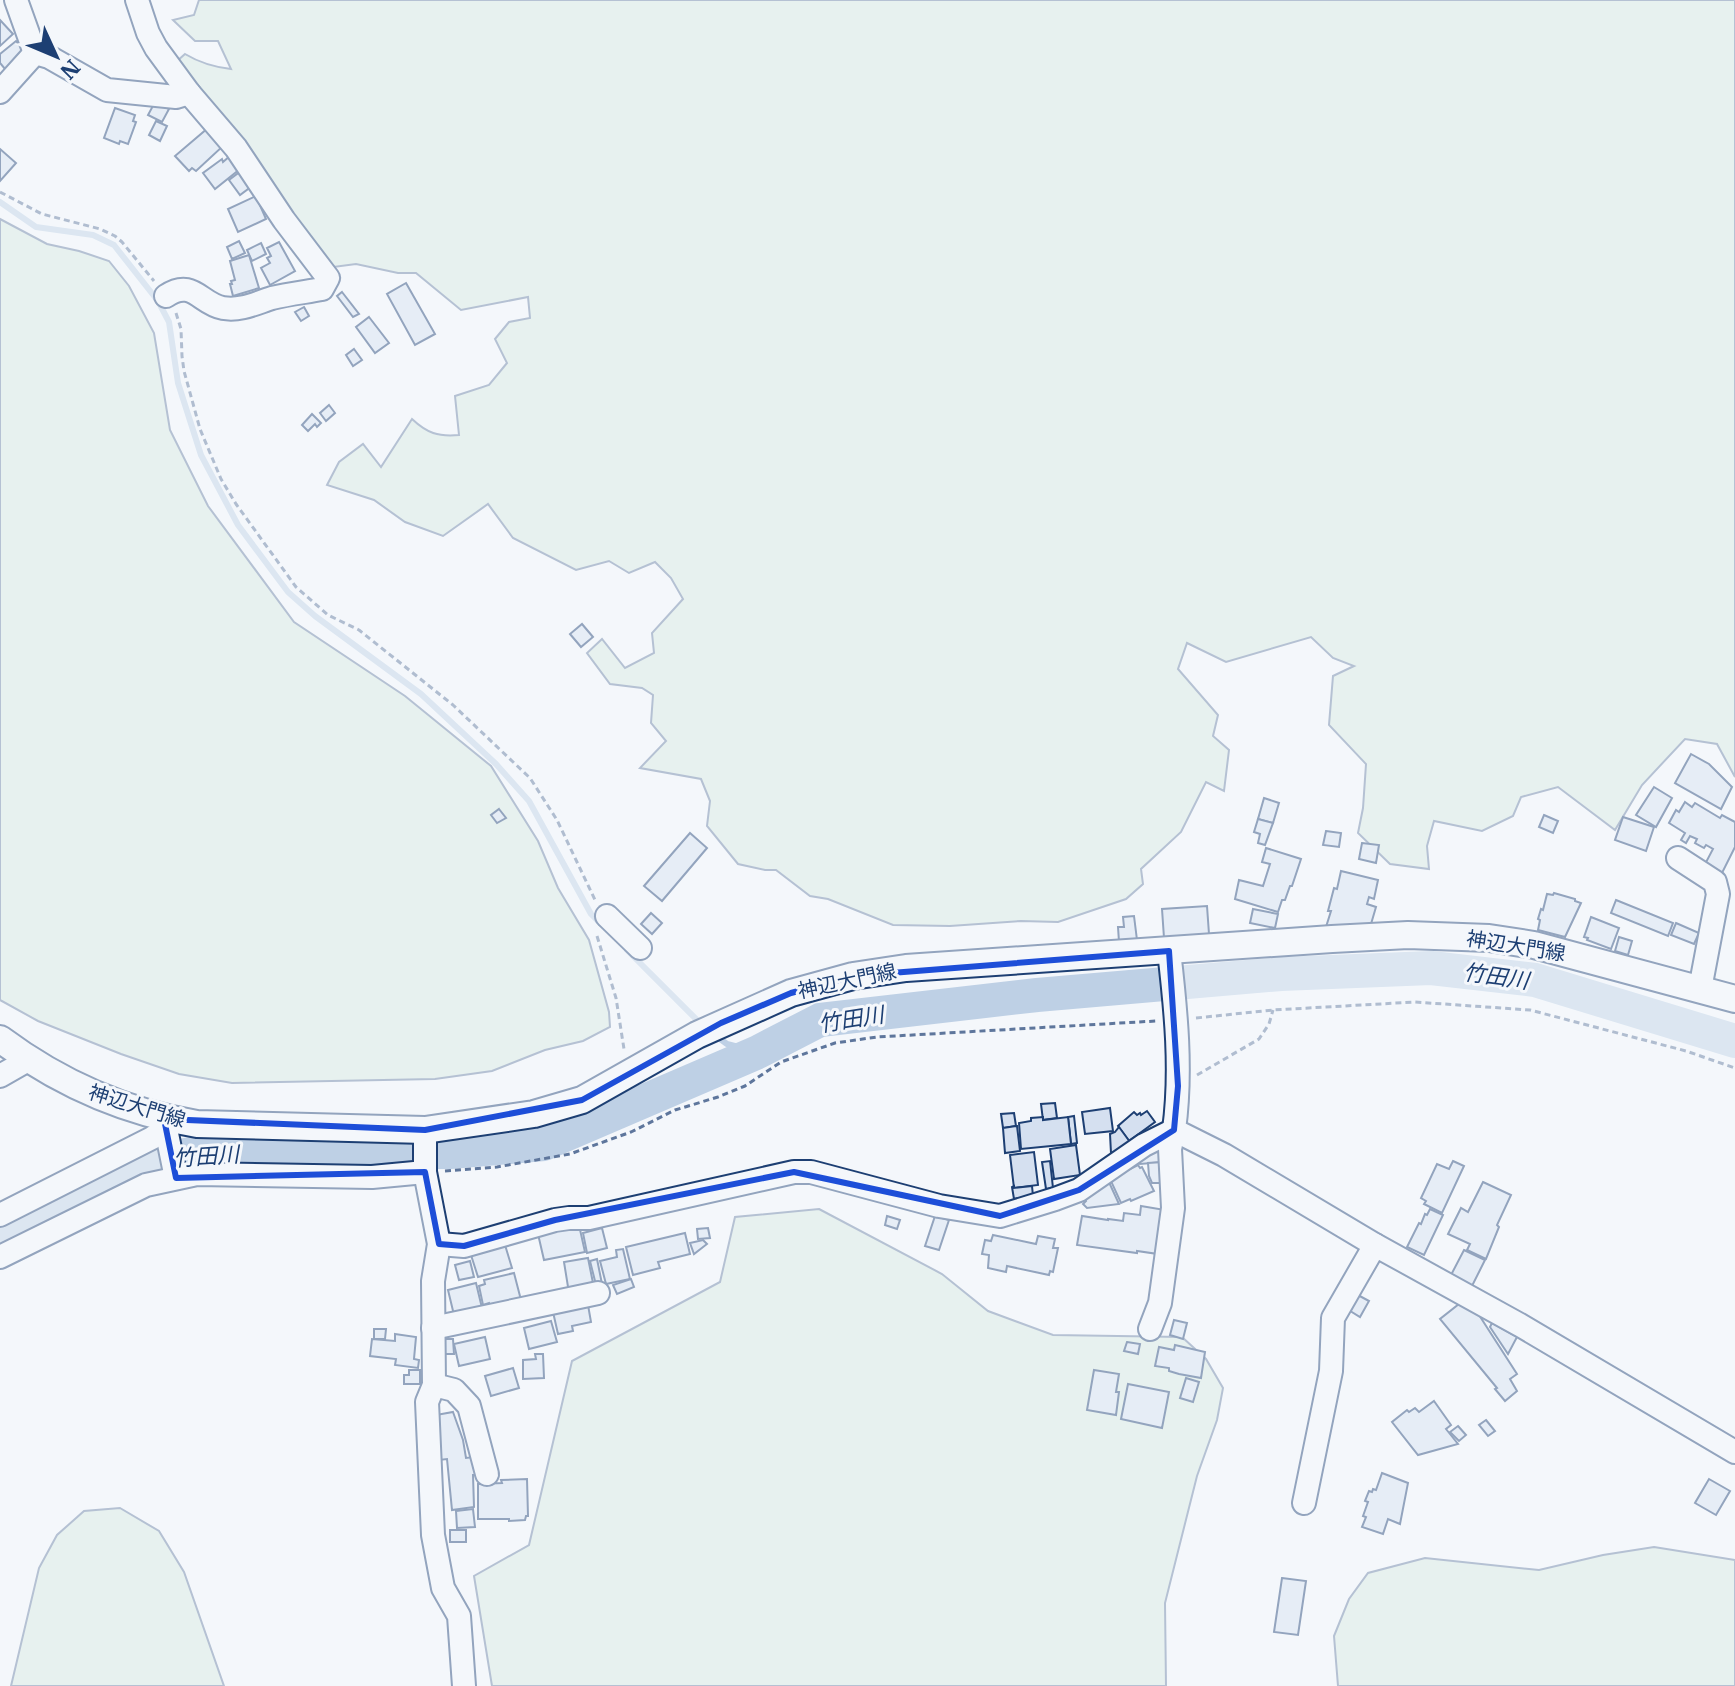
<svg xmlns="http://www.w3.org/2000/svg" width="1735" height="1686" font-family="'IBM Plex Serif','Noto Sans JP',serif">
<rect width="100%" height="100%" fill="#f4f7fb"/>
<g fill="#d7e8df" stroke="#687fa3" stroke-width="2">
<path d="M199,0H1735V777L1717,744L1685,739L1642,785L1615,830L1558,787L1521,797L1513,816L1482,831L1434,821L1427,846L1429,869L1390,864L1358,833L1363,808L1366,764L1329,725L1333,676L1354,666L1333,658L1311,637L1226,662L1187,643L1178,669L1218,715L1213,736L1229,750L1224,791L1206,782L1181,832L1141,869L1143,884L1126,899L1058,922L1021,921L950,926L893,925L828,899L810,896L776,870H765L738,864L707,826L710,801L701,779L640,768L666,741L651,723L653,695L642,688L610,684L587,653L602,639L625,668L654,653L652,633L683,599L671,578L655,562L629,573L609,561L576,570L513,538L488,504L443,536L405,522L374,500L327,485L339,462L363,444L381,467L412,419C427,433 438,437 459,435L455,396L489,385L507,363L495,339L509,322L530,318L528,297L461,310L416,273H398L356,264L326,268L176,62L185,54C200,63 213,67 231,69L218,41H195L173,20L194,15Z"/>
<polygon points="0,219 47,244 79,251 109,261 129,286 154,333 170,430 208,506 294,622 405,696 491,766 538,841 558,888 589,940 609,1012 610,1027 583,1041 545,1050 492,1071 435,1079 232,1083 179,1074 121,1054 38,1021 0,1000"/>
<polygon points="819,1209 942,1274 988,1311 1053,1335 1182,1337 1206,1359 1223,1388 1217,1420 1197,1476 1165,1603 1166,1686 492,1686 474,1576 529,1545 572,1361 720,1282 735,1217"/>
<polygon points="120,1508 159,1531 184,1572 224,1686 11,1686 39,1568 57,1535 84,1511"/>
<polygon points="1654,1547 1735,1560 1735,1686 1338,1686 1334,1636 1349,1599 1368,1573 1425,1558 1539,1570 1603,1555"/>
</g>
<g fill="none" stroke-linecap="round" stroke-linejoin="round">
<g stroke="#bed0e5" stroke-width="6">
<polyline points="0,202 36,227 93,235 114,245 158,301 169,322 178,383 201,455 238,525 288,592 315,616 421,694 496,764 529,801 591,914 602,925"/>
<polyline points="627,950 701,1024"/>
<polyline points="716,1036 727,1044 758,1052"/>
</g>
<polyline stroke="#bed0e5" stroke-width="34" points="0,1238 151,1161 197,1153 450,1152 544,1144 758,1052 820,1020 1037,995 1281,974 1431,968 1535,980 1735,1041"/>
</g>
<g fill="#d5e0f0" stroke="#1d3f73" stroke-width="2">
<polygon points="0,20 13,34 0,46"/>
<polygon points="16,41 26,52 5,69 0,63 0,54"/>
<polygon points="155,102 169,109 162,122 148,115"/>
<polygon points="115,108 135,115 133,121 136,122 128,144 120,141 119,144 104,138"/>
<polygon points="156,121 167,126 160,141 149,135"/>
<polygon points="208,128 223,146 196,171 192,168 189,171 175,156"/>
<polygon points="0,149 16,163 0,181"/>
<polygon points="231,155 240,169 215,189 203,173 222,159 223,162"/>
<polygon points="241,171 252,186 240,195 229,180"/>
<polygon points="256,196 266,219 238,232 228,209"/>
<polygon points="239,241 245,253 232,259 227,247"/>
<polygon points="279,242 295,271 270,285 261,268 270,263 267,258 271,256 267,248"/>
<polygon points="261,243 266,254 252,261 247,250"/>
<polygon points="249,255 259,288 233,296 230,284 232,284 231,281 235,280 230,261"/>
<polygon points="406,283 435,334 415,345 387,294"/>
<polygon points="342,292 359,314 353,317 337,296"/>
<polygon points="304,307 309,316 301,321 295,312"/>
<polygon points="369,317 389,343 375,353 356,327"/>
<polygon points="354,349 362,360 353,366 346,355"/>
<polygon points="329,405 335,413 326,421 320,413"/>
<polygon points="312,414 321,423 317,427 315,424 308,431 302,425"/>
<polygon points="582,624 593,637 581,647 570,634"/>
<polygon points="1691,754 1709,764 1732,787 1721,809 1675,783"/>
<polygon points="1654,787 1672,798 1656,827 1636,815"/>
<polygon points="1264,798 1279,803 1273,823 1258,819"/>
<polygon points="1685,802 1692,807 1695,803 1720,818 1722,815 1735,822 1735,847 1721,875 1704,866 1713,849 1706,845 1704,848 1695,843 1697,839 1690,836 1686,843 1681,840 1685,833 1669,823 1676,810 1679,812"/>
<polygon points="499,809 506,818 497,823 491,815"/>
<polygon points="1544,815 1558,821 1553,833 1539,827"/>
<polygon points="1623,817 1654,827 1646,851 1615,840"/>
<polygon points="1258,819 1273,823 1265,845 1258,843 1260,834 1254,832"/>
<polygon points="1326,831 1341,833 1339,847 1323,845"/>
<polygon points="690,833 707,848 662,901 644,886"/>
<polygon points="1362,843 1379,845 1376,863 1359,859"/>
<polygon points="1266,848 1301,859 1292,886 1290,886 1285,900 1282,900 1278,912 1235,899 1239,880 1263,886 1270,864 1262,862"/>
<polygon points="1341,871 1378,880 1374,899 1369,897 1367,904 1376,907 1371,924 1326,927 1331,911 1328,911 1334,888 1337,889"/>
<polygon points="1554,893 1575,899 1575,901 1581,903 1565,937 1538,930 1540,920 1538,919 1541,909 1543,910 1547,894 1553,895"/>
<polygon points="1616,900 1673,923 1668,936 1611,913"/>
<polygon points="1207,906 1209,934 1164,938 1162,909"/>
<polygon points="1253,909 1278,914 1275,928 1250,923"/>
<polygon points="651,913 662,923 652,934 641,924"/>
<polygon points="1134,916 1137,940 1119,942 1118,927 1124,927 1123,917"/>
<polygon points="1591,917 1619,928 1611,949 1587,940 1588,938 1584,937"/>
<polygon points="1676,923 1699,933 1694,944 1671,935"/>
<polygon points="1619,937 1632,941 1628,955 1615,951"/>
<polygon points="1055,1103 1057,1118 1043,1120 1041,1104"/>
<polygon points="1110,1108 1113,1131 1085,1134 1082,1112"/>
<polygon points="1147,1111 1155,1122 1129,1141 1118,1126 1134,1112 1137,1115 1140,1113 1141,1115"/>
<polygon points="1014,1113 1016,1126 1003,1128 1001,1114"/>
<polygon points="1074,1116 1077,1143 1071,1144 1068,1117"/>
<polygon points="1043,1117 1043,1120 1068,1117 1071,1144 1021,1149 1019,1123 1031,1121 1031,1118"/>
<polygon points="1016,1126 1017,1126 1020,1151 1005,1153 1003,1128"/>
<polygon points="1119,1127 1130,1142 1118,1151 1111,1153 1110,1134 1115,1132"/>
<polygon points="1076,1145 1080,1175 1054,1179 1050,1149"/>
<polygon points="1162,1145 1163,1162 1140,1164 1137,1157"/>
<polygon points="1034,1152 1038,1185 1014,1188 1010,1155"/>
<polygon points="1050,1161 1053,1188 1046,1189 1042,1162"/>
<polygon points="1453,1161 1464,1166 1442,1213 1424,1204 1426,1201 1421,1198 1437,1164 1449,1169"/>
<polygon points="1163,1162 1164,1183 1152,1183 1149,1176 1148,1163"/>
<polygon points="1138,1165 1140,1168 1142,1167 1154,1191 1131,1201 1130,1199 1121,1203 1110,1179"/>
<polygon points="1108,1180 1119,1204 1087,1208 1083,1204 1086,1201 1084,1197"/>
<polygon points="1483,1182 1511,1195 1497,1225 1499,1227 1486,1259 1467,1250 1470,1244 1448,1234 1461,1208 1468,1212"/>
<polygon points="1014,1186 1014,1188 1032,1186 1033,1196 1014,1199 1012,1187"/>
<polygon points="1141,1206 1165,1210 1158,1254 1137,1251 1137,1253 1077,1245 1082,1216 1108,1220 1108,1219 1123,1221 1124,1213 1140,1215"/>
<polygon points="1430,1209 1443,1215 1424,1255 1407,1247 1419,1223 1421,1224 1425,1214 1427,1215"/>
<polygon points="887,1216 900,1220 897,1229 885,1225"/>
<polygon points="935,1216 949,1220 939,1250 925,1246"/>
<polygon points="579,1225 585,1252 544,1260 538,1234"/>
<polygon points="602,1228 607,1248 587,1253 583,1233"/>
<polygon points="708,1228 710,1238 698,1239 697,1229"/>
<polygon points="685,1233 690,1254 658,1262 660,1268 633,1275 626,1247"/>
<polygon points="993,1235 1036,1244 1038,1236 1055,1239 1053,1248 1058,1248 1053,1272 1050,1271 1049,1275 1007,1266 1006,1272 988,1268 989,1255 982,1254 985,1240 991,1241"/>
<polygon points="703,1240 707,1244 694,1254 690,1243"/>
<polygon points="505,1245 512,1268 478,1277 471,1255"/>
<polygon points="623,1249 630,1279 606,1284 600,1261 617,1257 616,1250"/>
<polygon points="1464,1250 1485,1260 1472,1286 1451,1275"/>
<polygon points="588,1258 594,1288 569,1293 564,1262"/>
<polygon points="597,1259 602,1284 596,1285 590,1261"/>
<polygon points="470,1261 474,1277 459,1280 455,1265"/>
<polygon points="514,1273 521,1300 490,1307 489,1303 483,1305 479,1286 485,1284 484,1280"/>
<polygon points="631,1279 634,1287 617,1294 613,1285"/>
<polygon points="476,1283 482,1308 454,1315 448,1290"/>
<polygon points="1356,1294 1369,1301 1360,1317 1347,1309"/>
<polygon points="1459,1304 1479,1315 1517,1374 1510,1379 1517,1391 1505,1401 1495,1389 1497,1388 1440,1319"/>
<polygon points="588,1305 591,1322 572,1326 573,1331 558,1334 553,1312"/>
<polygon points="1174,1320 1187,1323 1183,1339 1170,1335"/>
<polygon points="551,1321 557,1342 529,1349 524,1328"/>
<polygon points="1492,1323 1517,1337 1508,1354 1490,1327"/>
<polygon points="374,1329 386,1329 385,1339 374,1339"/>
<polygon points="395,1334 416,1337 414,1359 419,1360 418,1368 395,1365 396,1359 370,1356 372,1339 395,1341"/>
<polygon points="485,1337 490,1359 459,1366 454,1344"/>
<polygon points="444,1339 453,1339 454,1354 445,1354"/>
<polygon points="1127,1342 1140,1344 1138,1354 1124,1351"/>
<polygon points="1175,1345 1205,1352 1201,1378 1179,1374 1169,1371 1169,1368 1155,1366 1159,1347 1174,1350"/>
<polygon points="535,1354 543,1354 544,1378 523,1379 523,1360 536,1359"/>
<polygon points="513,1368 519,1388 491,1396 485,1376"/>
<polygon points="409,1370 420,1370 420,1384 404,1384 404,1375 409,1375"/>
<polygon points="1094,1370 1119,1374 1116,1392 1119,1392 1116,1415 1087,1410"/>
<polygon points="1186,1378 1199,1382 1193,1402 1180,1398"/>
<polygon points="1128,1384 1169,1392 1162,1428 1121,1419"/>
<polygon points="1434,1401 1451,1425 1446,1429 1458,1444 1418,1455 1392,1422 1407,1410 1409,1412 1415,1408 1419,1412"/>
<polygon points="453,1412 463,1440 466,1458 474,1457 476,1475 473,1475 474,1507 452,1510 447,1459 439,1460 436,1415"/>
<polygon points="1486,1420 1495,1431 1488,1436 1479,1425"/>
<polygon points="1458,1426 1466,1435 1459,1441 1450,1432"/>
<polygon points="1382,1473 1408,1483 1400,1524 1388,1519 1383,1534 1362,1527 1366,1517 1363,1516 1368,1502 1365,1501 1369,1491 1372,1492 1373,1489 1376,1490"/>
<polygon points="527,1479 528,1516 526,1516 525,1520 509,1521 509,1519 478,1519 478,1484 502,1483 501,1480"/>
<polygon points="1709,1479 1730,1491 1716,1515 1695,1503"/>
<polygon points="473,1509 475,1527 457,1528 456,1511"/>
<rect x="450" y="1530" width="16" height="12"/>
<polygon points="1282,1578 1306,1581 1298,1635 1274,1632"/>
</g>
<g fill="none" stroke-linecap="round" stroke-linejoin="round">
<defs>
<g id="minor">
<polyline points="16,0 35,53 49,57 107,90 176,97 189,93"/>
<path d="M137,0L148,33L156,48L189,93L236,148L284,220L328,278L322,289C306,292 288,294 272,298C256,303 241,311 223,308C200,304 193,278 166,296"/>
<polyline points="0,92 35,53"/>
<polyline points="1678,858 1715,882 1718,894 1700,989"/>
<polyline points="607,916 640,948"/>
<path d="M1169,951C1176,1011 1182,1071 1174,1130L1224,1155L1375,1245L1520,1325L1735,1452"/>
<polyline points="0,1076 28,1060"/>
<polyline points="164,1119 176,1178"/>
<polyline points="425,1130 425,1172 439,1244 433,1281 434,1385 427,1402 433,1535 443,1588 459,1616 464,1686"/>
<polyline points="0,1215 152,1138 165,1129"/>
<polyline points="439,1244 464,1246 555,1220 569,1218 589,1218 794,1172 811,1172 939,1206 1000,1216 1055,1199 1079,1190 1144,1145 1174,1130"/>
<polyline points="0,1257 146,1185 197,1174 372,1177 425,1172"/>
<polyline points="433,1328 598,1293"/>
<polyline points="1150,1329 1160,1303 1173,1208 1170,1149 1174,1130"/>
<polyline points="434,1385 454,1390 469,1406 487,1474"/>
<polyline points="1304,1503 1331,1371 1333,1318 1375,1245"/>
</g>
<path id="major" d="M0,1039C59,1083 124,1112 197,1124L425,1130L534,1114L582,1100L697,1035L791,993L853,976L906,968L1332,939L1408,935L1489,938L1534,945L1735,999"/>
</defs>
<use href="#minor" stroke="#1d3f73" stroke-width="26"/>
<use href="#major" stroke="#1d3f73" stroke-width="30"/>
<g stroke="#5e769c" stroke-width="3" stroke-dasharray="6 4" stroke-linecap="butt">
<polyline points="0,192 42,214 100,229 115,236 122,242 154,281"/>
<polyline points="176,313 181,329 182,356 184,371 200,429 221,479 236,504 296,587 328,615 359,630 453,705 530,778 557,820 596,902"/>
<polyline points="597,936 616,998 624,1049"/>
<polyline points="1196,1018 1273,1010 1415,1002 1530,1010 1686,1051 1735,1068"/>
<polyline points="1197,1075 1259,1039 1269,1024 1273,1010"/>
<polyline points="445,1171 497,1167 570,1154 631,1132 675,1110 718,1097 745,1086 781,1062 835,1043 877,1037 1156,1021"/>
</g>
<use href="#minor" stroke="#f4f7fb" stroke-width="22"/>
<use href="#major" stroke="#f4f7fb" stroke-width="26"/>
</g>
<path d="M0 0H1735V1686H0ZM1169,951L1178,1086L1174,1130L1079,1190L1000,1216L794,1172L555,1220L464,1246L439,1244L425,1172L176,1178L164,1119L425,1130L582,1100L721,1023L791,993L853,976Z" fill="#f4f7fb" fill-opacity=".55" fill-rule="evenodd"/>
<path fill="none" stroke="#1d4ed8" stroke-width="6" stroke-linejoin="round" d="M1169,951L1178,1086L1174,1130L1079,1190L1000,1216L794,1172L555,1220L464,1246L439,1244L425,1172L176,1178L164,1119L425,1130L582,1100L721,1023L791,993L853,976Z"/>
<g text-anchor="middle" stroke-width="6" stroke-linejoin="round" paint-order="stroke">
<g font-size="20" fill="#1d3f73" stroke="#f4f7fb">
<text transform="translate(1516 946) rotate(9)" y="7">神辺大門線</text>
<text transform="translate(847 981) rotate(-12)" y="7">神辺大門線</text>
<text transform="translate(137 1106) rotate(17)" y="7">神辺大門線</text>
</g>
<g font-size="22" font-style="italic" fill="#1d3f73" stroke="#f4f7fb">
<text transform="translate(1496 976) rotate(8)" y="8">竹田川</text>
<text transform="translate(851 1019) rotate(-9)" y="8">竹田川</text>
<text transform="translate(206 1156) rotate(-4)" y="8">竹田川</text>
</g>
</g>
<g transform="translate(56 56) rotate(134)" stroke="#f4f7fb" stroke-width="6" paint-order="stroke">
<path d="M0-6L14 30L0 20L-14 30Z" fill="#1d3f73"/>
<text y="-12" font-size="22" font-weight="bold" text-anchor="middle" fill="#1d3f73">N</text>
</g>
</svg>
